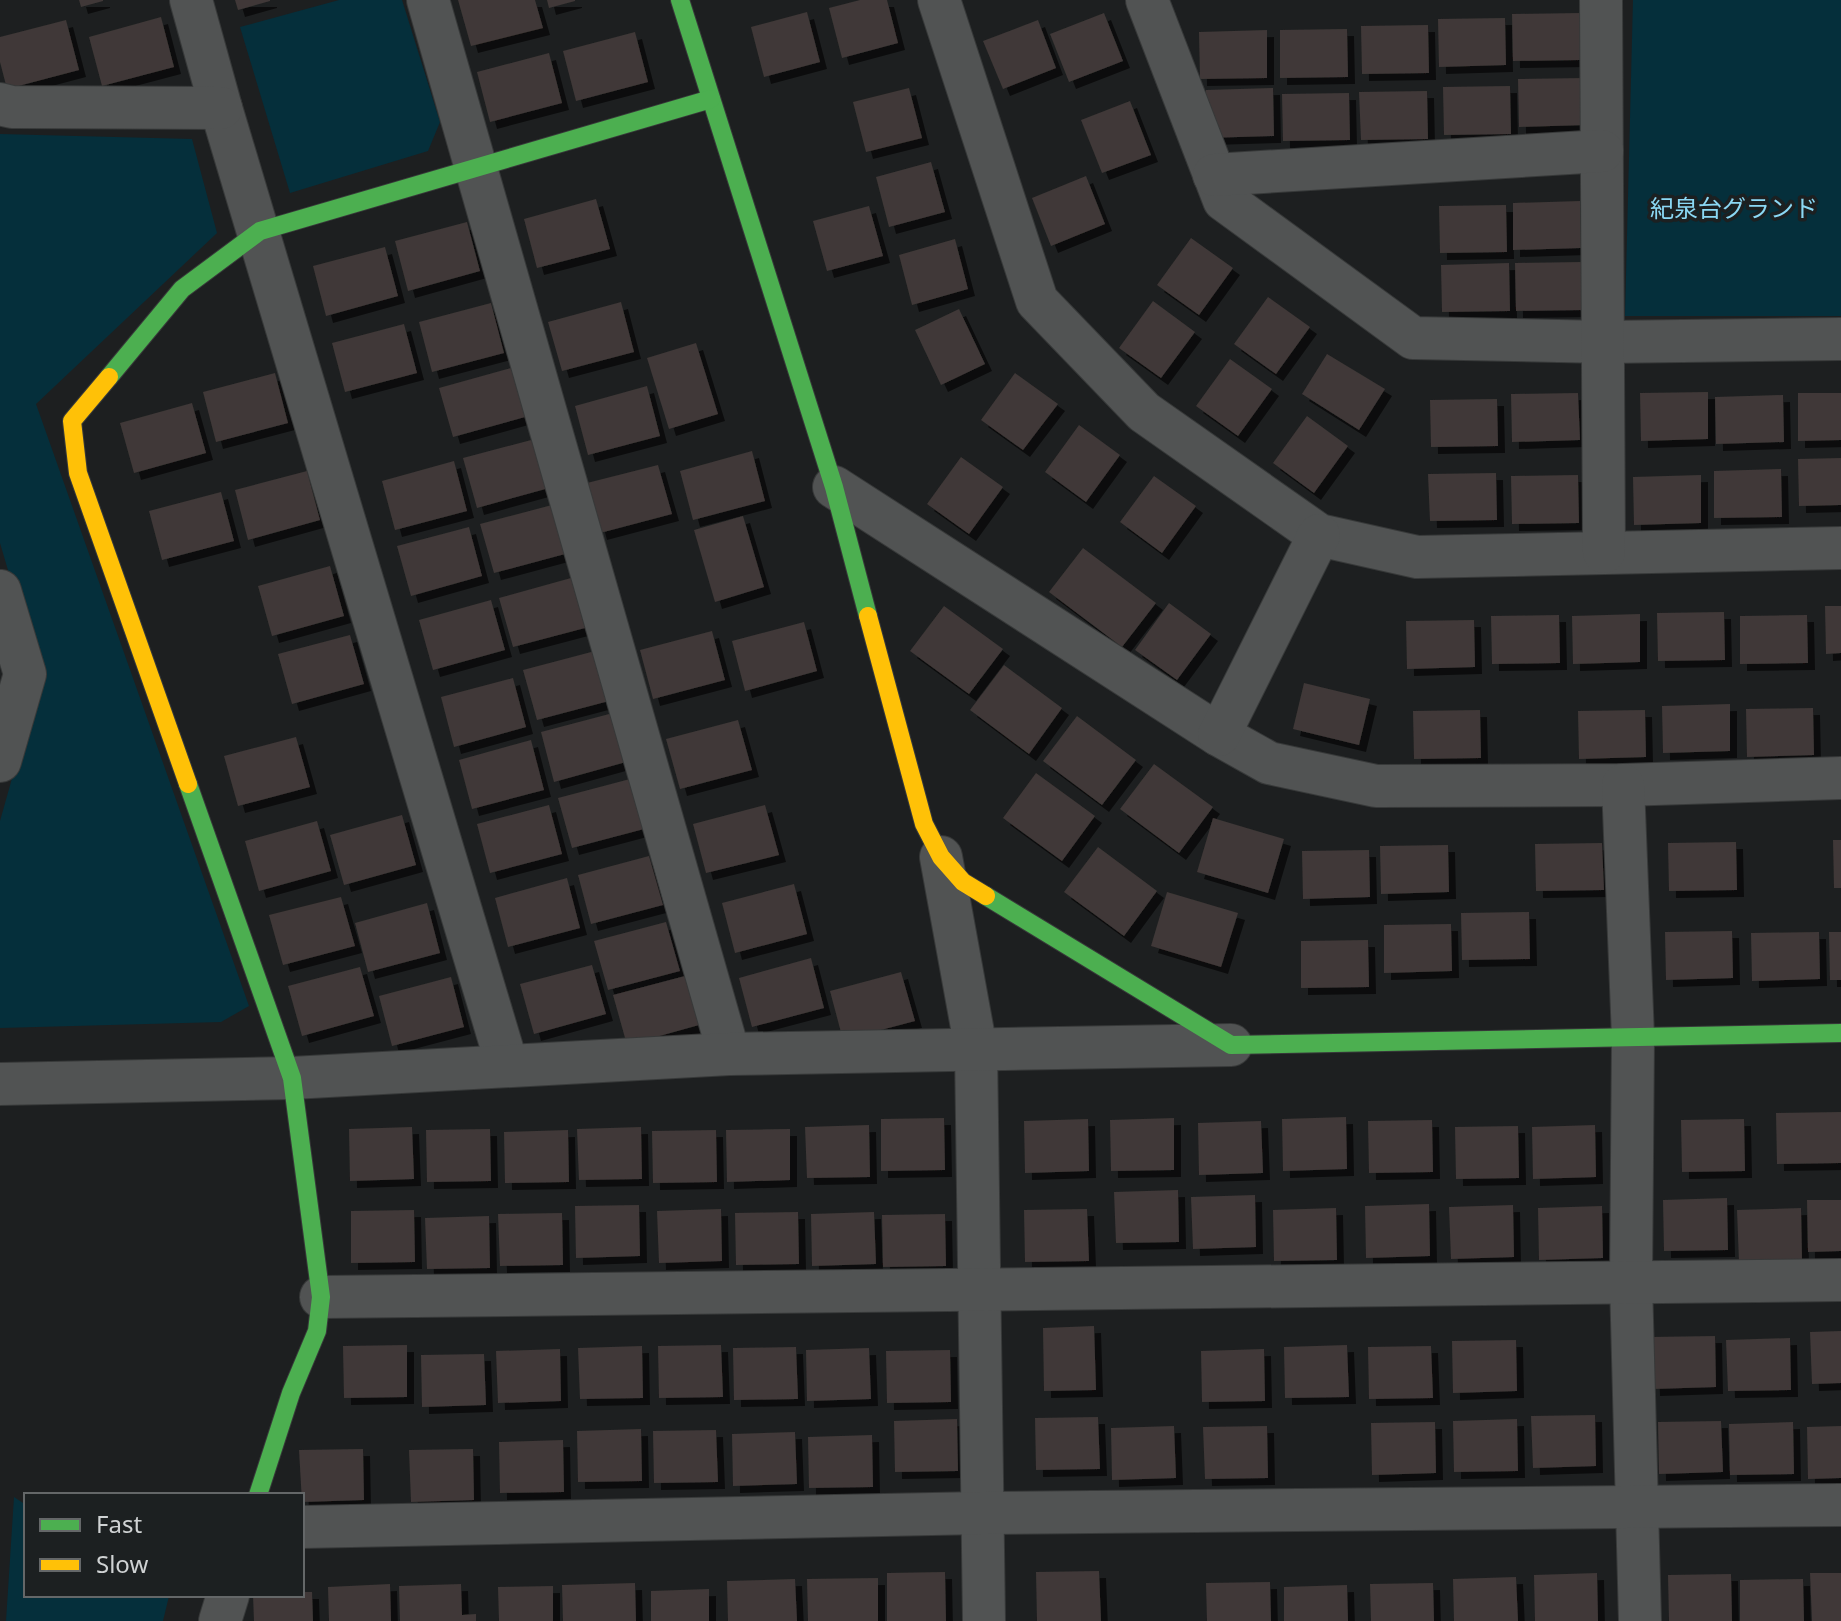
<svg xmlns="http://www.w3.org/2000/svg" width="1841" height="1621" font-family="'Noto Sans','Noto Sans JP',sans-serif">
<defs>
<filter id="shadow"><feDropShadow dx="7" dy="7" stdDeviation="0" flood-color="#0009"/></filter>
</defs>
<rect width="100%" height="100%" fill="#1d1f20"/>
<g fill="#052f3b">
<polygon points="339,0 402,0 440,122 428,151 290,193 240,27"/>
<polygon points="1633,0 1841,0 1841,316 1625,316"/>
<polygon points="0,134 192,139 217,233 36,404 249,1006 221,1022 0,1028 0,821 40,679 0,543"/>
<polygon points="14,1497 26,1505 26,1595 167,1595 169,1596 163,1621 6,1621"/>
</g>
<g fill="#3f3837" filter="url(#shadow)">
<polygon points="79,0 103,0 103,1 81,7"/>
<polygon points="235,0 270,0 270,1 238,10"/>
<polygon points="458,0 535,0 543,28 471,46"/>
<polygon points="547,0 575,0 575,1 549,8"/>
<polygon points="860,0 887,0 898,43 842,58 829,8"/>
<polygon points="807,12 820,62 764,77 751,27"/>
<polygon points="1104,13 1123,61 1069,82 1050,34"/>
<polygon points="1580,13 1581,60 1513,61 1512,14"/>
<polygon points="161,17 174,67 102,86 89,37"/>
<polygon points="1505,18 1506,65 1439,67 1438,19"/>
<polygon points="66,20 79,70 7,89 0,62 0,37"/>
<polygon points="1038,20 1056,68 1003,89 983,41"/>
<polygon points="1428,25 1429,73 1362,74 1361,26"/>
<polygon points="1347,29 1348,77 1280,78 1280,30"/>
<polygon points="1267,30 1267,78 1200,79 1199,32"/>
<polygon points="635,32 648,82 576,101 563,51"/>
<polygon points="549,53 562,103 490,122 477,72"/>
<polygon points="1585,78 1586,125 1519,127 1518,79"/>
<polygon points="1510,86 1511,134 1444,135 1443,87"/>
<polygon points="909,88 922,138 866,152 853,102"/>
<polygon points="1273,88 1274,136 1206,138 1206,90"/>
<polygon points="1427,91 1428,139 1361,140 1359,92"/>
<polygon points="1349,93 1350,140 1283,141 1282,94"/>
<polygon points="1130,101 1151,155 1102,173 1081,120"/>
<polygon points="931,162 945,212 889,227 876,177"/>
<polygon points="1086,176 1105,224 1051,246 1032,198"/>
<polygon points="596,199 610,249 537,268 524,219"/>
<polygon points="1580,201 1581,248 1513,250 1513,203"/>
<polygon points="1506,205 1507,252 1440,253 1439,206"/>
<polygon points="869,206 883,256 827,271 813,221"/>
<polygon points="467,222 480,271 408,291 395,241"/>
<polygon points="1191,238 1233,268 1199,315 1157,285"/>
<polygon points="955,239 968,289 912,305 899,255"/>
<polygon points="385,247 398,296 326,316 313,266"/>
<polygon points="1582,262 1584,310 1516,311 1515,263"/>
<polygon points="1509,263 1510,311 1442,312 1441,265"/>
<polygon points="1268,297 1310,327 1276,374 1234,344"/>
<polygon points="1153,301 1195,332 1161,378 1119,348"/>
<polygon points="621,302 634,352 562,371 548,322"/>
<polygon points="491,303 504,353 432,372 419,322"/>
<polygon points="959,309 985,364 941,385 915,330"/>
<polygon points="404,324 417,373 345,392 332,343"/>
<polygon points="696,343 718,414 669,429 647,358"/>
<polygon points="1327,354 1385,389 1359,430 1302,394"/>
<polygon points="1230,359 1272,389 1238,436 1196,406"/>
<polygon points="511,368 525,417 453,437 439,388"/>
<polygon points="275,373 288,423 216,442 203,392"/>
<polygon points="1015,373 1058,404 1023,450 981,420"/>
<polygon points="647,386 660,436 588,455 575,406"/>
<polygon points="1708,392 1708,439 1641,441 1640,393"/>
<polygon points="1578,393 1580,440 1512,442 1511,394"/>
<polygon points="1798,393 1841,393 1841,440 1798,441"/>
<polygon points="1783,395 1784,442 1716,444 1715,397"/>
<polygon points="1497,399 1498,446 1431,447 1430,400"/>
<polygon points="192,403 206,453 134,473 120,423"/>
<polygon points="1307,416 1348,446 1314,493 1273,463"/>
<polygon points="1079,425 1120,455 1086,502 1045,472"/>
<polygon points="535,439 549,488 477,508 463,458"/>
<polygon points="752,451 765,501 693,520 680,471"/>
<polygon points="961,457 1003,487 969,534 927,504"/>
<polygon points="1841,458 1841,505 1799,506 1798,459"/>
<polygon points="454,461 467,511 395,530 382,481"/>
<polygon points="658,465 672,514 600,533 587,483"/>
<polygon points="1781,469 1782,517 1714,518 1714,471"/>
<polygon points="307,471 320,520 248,540 235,490"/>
<polygon points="1496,473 1497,520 1430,521 1428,474"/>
<polygon points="1578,475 1579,523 1512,524 1511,476"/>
<polygon points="1701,475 1701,523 1634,525 1633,477"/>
<polygon points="1154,476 1196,506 1162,553 1120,522"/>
<polygon points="221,492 234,541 162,560 149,511"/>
<polygon points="552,505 565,554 494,573 480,524"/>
<polygon points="743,516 764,587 715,602 694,530"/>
<polygon points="469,527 482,576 411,596 397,546"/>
<polygon points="1083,548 1156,603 1122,647 1049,592"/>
<polygon points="330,566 344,616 272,636 258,586"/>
<polygon points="571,578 585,628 513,647 499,598"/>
<polygon points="491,600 505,650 433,670 419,620"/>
<polygon points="1169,603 1211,634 1177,680 1135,650"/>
<polygon points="944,606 1003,649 969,694 910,651"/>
<polygon points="1825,606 1841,606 1841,653 1826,654"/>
<polygon points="1724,612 1725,660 1658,661 1657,613"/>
<polygon points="1640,614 1640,662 1573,664 1572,616"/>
<polygon points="1559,615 1560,663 1492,664 1491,616"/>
<polygon points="1807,615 1808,663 1740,664 1740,616"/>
<polygon points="1474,620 1475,667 1407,669 1406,621"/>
<polygon points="804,622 817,671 745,691 732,641"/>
<polygon points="712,631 725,680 653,699 640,650"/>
<polygon points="350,635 364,684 292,704 278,654"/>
<polygon points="595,651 609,701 537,720 523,670"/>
<polygon points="1004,665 1062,708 1029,754 970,710"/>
<polygon points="513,678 526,727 454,747 441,697"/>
<polygon points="1304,683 1370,699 1359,745 1293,729"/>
<polygon points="1730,704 1730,751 1663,753 1662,706"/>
<polygon points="1813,708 1814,755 1747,757 1746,709"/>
<polygon points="1480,710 1481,758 1414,759 1413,711"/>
<polygon points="1645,710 1646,757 1579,759 1578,711"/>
<polygon points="613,713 626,762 554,782 541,732"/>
<polygon points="1077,716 1136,760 1102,805 1043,761"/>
<polygon points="738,720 752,770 680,789 666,739"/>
<polygon points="296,737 310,787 238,806 224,756"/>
<polygon points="531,740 544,790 472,809 459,760"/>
<polygon points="1154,764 1213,807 1179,853 1120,809"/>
<polygon points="1036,773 1095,816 1062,861 1003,818"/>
<polygon points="630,779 644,829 572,848 558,798"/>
<polygon points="549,805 562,854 490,873 477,824"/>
<polygon points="765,805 779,855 706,873 693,824"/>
<polygon points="402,815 416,865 344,885 330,835"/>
<polygon points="1213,818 1284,839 1268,893 1197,872"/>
<polygon points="317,821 331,871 259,891 245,841"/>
<polygon points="1833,840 1841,840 1841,888 1834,888"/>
<polygon points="1736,842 1737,890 1669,891 1668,843"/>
<polygon points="1602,843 1604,890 1536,891 1535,844"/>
<polygon points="1448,845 1449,892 1381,894 1380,846"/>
<polygon points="1098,847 1157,891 1124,936 1064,892"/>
<polygon points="1369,850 1370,897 1303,899 1302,851"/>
<polygon points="649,856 663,905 591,924 578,875"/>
<polygon points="567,878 580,928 508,947 495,898"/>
<polygon points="794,884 807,934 735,953 722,903"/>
<polygon points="1167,892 1238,913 1221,967 1151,946"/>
<polygon points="341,897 355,946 283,965 269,915"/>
<polygon points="427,903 440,953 368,972 355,923"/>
<polygon points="1529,912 1530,959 1462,960 1461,913"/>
<polygon points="666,922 680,971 608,990 594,941"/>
<polygon points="1451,924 1452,971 1384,973 1384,925"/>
<polygon points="1732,931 1733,978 1666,980 1665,932"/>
<polygon points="1819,932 1820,979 1752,981 1751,933"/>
<polygon points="1829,932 1841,932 1841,980 1830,980"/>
<polygon points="1368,940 1369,987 1301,988 1301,941"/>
<polygon points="811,958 824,1008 752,1027 739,978"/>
<polygon points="592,965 606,1014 534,1034 520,984"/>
<polygon points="360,967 374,1016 302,1036 288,986"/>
<polygon points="901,972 915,1021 843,1040 830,991"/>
<polygon points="685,976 699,1025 627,1045 613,995"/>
<polygon points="451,977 464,1027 392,1046 379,996"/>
<polygon points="1841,1112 1841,1163 1777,1164 1776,1113"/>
<polygon points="1346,1117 1347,1169 1283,1171 1282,1119"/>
<polygon points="944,1118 945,1170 881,1171 881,1119"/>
<polygon points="1174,1118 1174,1170 1111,1171 1110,1120"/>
<polygon points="1088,1119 1089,1171 1025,1173 1024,1121"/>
<polygon points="1744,1119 1745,1171 1682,1172 1681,1120"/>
<polygon points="1432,1120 1433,1172 1369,1173 1368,1121"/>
<polygon points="1261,1121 1263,1173 1199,1175 1198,1123"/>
<polygon points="869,1125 870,1177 807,1178 805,1127"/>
<polygon points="1595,1125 1596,1177 1533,1179 1532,1127"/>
<polygon points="1518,1126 1519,1178 1456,1179 1455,1127"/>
<polygon points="412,1127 414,1179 350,1181 349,1129"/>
<polygon points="641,1127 642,1179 579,1180 577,1129"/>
<polygon points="490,1129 491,1181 427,1182 426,1130"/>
<polygon points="790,1129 790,1180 727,1182 726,1130"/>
<polygon points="568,1130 569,1182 505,1183 504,1132"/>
<polygon points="716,1130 717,1182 653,1183 652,1131"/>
<polygon points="1178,1190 1179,1242 1116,1243 1114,1192"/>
<polygon points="1255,1195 1256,1247 1193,1249 1191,1197"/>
<polygon points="1727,1198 1728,1250 1664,1251 1663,1200"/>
<polygon points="1807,1200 1841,1200 1841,1251 1808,1252"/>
<polygon points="1429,1204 1430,1256 1366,1258 1365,1206"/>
<polygon points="639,1205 640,1256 576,1258 575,1206"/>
<polygon points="1513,1205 1514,1257 1451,1259 1449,1207"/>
<polygon points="1602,1206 1603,1258 1539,1260 1538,1208"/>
<polygon points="1336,1208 1337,1260 1274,1261 1273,1210"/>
<polygon points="1801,1208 1802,1260 1739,1262 1737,1210"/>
<polygon points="721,1209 722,1261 659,1263 657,1211"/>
<polygon points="1087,1209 1089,1261 1025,1262 1024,1210"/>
<polygon points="414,1210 415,1262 351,1263 351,1211"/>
<polygon points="798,1212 799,1264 736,1265 735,1213"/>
<polygon points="874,1212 876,1264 812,1266 811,1214"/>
<polygon points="562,1213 563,1265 500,1266 498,1214"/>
<polygon points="945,1214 946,1266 883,1267 882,1215"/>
<polygon points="489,1216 490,1268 427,1269 425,1218"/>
<polygon points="1094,1326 1096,1390 1044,1391 1043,1328"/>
<polygon points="1841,1331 1841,1383 1812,1384 1810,1332"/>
<polygon points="1715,1336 1716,1387 1653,1389 1651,1337"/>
<polygon points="1790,1338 1791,1390 1728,1391 1726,1340"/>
<polygon points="1516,1340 1517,1391 1453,1393 1452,1341"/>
<polygon points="407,1345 407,1397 344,1398 343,1346"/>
<polygon points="721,1345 723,1397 659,1398 658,1346"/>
<polygon points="1347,1345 1349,1397 1285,1398 1284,1347"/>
<polygon points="642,1346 643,1398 580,1399 578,1348"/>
<polygon points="1431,1346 1433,1398 1369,1399 1368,1347"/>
<polygon points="796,1347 798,1399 734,1400 733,1348"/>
<polygon points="869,1348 871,1399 807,1401 806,1350"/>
<polygon points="560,1349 561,1401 498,1403 496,1351"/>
<polygon points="1264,1349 1265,1401 1202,1402 1201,1351"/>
<polygon points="950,1350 951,1402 887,1403 886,1351"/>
<polygon points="484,1354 486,1405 422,1407 421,1355"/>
<polygon points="1595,1415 1596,1466 1533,1468 1531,1416"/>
<polygon points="1098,1417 1100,1469 1036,1470 1035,1418"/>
<polygon points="957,1419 958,1471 895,1472 894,1421"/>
<polygon points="1517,1419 1518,1471 1454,1472 1453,1421"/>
<polygon points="1721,1421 1723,1472 1659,1474 1658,1422"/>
<polygon points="1435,1422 1436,1473 1372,1475 1371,1423"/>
<polygon points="1793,1422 1794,1474 1730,1475 1729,1424"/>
<polygon points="1174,1426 1176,1478 1112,1480 1111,1428"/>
<polygon points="1267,1426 1268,1478 1205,1479 1203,1427"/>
<polygon points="1841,1426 1841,1478 1808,1479 1807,1427"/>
<polygon points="641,1429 642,1481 578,1482 577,1431"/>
<polygon points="716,1430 718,1482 654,1483 653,1431"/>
<polygon points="795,1432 797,1484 733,1486 732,1434"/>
<polygon points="872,1435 873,1487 809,1488 808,1437"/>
<polygon points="563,1440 564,1492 500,1493 499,1442"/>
<polygon points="363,1449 364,1500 302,1502 299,1450"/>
<polygon points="473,1449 474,1500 411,1502 409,1450"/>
<polygon points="1099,1571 1101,1621 1037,1621 1036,1572"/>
<polygon points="945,1572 946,1621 887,1621 887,1573"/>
<polygon points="1597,1573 1598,1621 1535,1621 1534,1575"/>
<polygon points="1810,1573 1841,1573 1841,1621 1812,1621"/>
<polygon points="1731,1574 1732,1621 1669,1621 1668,1575"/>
<polygon points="1516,1577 1518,1621 1454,1621 1453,1579"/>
<polygon points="878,1578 878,1621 808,1621 807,1579"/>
<polygon points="795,1579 797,1621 728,1621 727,1581"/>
<polygon points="1803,1579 1804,1621 1740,1621 1740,1580"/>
<polygon points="1270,1582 1271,1621 1207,1621 1206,1583"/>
<polygon points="635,1583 636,1621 563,1621 562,1585"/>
<polygon points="1433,1583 1434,1621 1371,1621 1370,1584"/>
<polygon points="390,1584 391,1621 329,1621 328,1587"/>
<polygon points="461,1584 462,1615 476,1614 476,1621 400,1621 399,1586"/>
<polygon points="1347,1585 1348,1621 1284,1621 1284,1587"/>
<polygon points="553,1586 553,1621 499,1621 498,1587"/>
<polygon points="709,1589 709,1621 651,1621 651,1591"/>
<polygon points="302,1592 312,1592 313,1621 254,1621 253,1595 302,1595"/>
</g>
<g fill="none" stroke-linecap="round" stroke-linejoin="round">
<defs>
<g id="street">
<polyline points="191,0 221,108 507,1065"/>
<polyline points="428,0 729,1054"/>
<polyline points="939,0 1037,301 1144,412 1319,535 1417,557 1841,548"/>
<polyline points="1147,0 1224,200 1413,338 1604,342 1841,339"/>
<polyline points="1601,0 1604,552"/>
<polyline points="0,104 12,107 221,108"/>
<polyline points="1214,175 1602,151"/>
<polyline points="834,487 1219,735 1269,763 1376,786 1623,785 1841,778"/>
<polyline points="0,591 25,674 0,761"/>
<polyline points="1219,735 1319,535"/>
<polyline points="1623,785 1633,1037 1631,1282 1640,1621"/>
<polyline points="941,857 976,1049 984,1621"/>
<polyline points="0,1084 292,1078 729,1054 1231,1045"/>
<polyline points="321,1297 1841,1280"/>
<polyline points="302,1527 981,1513 1841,1505"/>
<polyline points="220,1621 228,1595"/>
</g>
<g id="fast">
<polyline points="680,0 834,487 868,616"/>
<polyline points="109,377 182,289 260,231 711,99"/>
<polyline points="188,784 292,1078 321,1297 317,1331 291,1393 258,1495"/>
<polyline points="986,896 1231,1045 1841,1033"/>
</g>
<g id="slow">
<polyline points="109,377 72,421 78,473 188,784"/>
<polyline points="868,616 924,824 941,857 963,882 986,896"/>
</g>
</defs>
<use href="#street" stroke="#373939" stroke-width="44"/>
<use href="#fast" stroke="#373939" stroke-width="20"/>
<use href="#slow" stroke="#373939" stroke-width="20"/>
<use href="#street" stroke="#515353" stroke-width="42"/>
<use href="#fast" stroke="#4caf50" stroke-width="18"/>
<use href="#slow" stroke="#ffc107" stroke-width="18"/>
</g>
<g text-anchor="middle" stroke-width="7" stroke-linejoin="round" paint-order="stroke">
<g font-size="24" fill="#8bd8f4" stroke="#1c2021">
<text x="1734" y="217">紀泉台グランド</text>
</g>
</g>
<rect x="24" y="1493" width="280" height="104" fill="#1c2021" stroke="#646768" stroke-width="2"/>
<rect x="40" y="1519" width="40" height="12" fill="#4caf50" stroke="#646768" stroke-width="2"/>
<text x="96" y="1533" font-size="24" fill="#cfd2d3">Fast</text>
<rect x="40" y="1559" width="40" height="12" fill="#ffc107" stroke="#646768" stroke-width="2"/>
<text x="96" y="1573" font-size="24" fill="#cfd2d3">Slow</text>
</svg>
